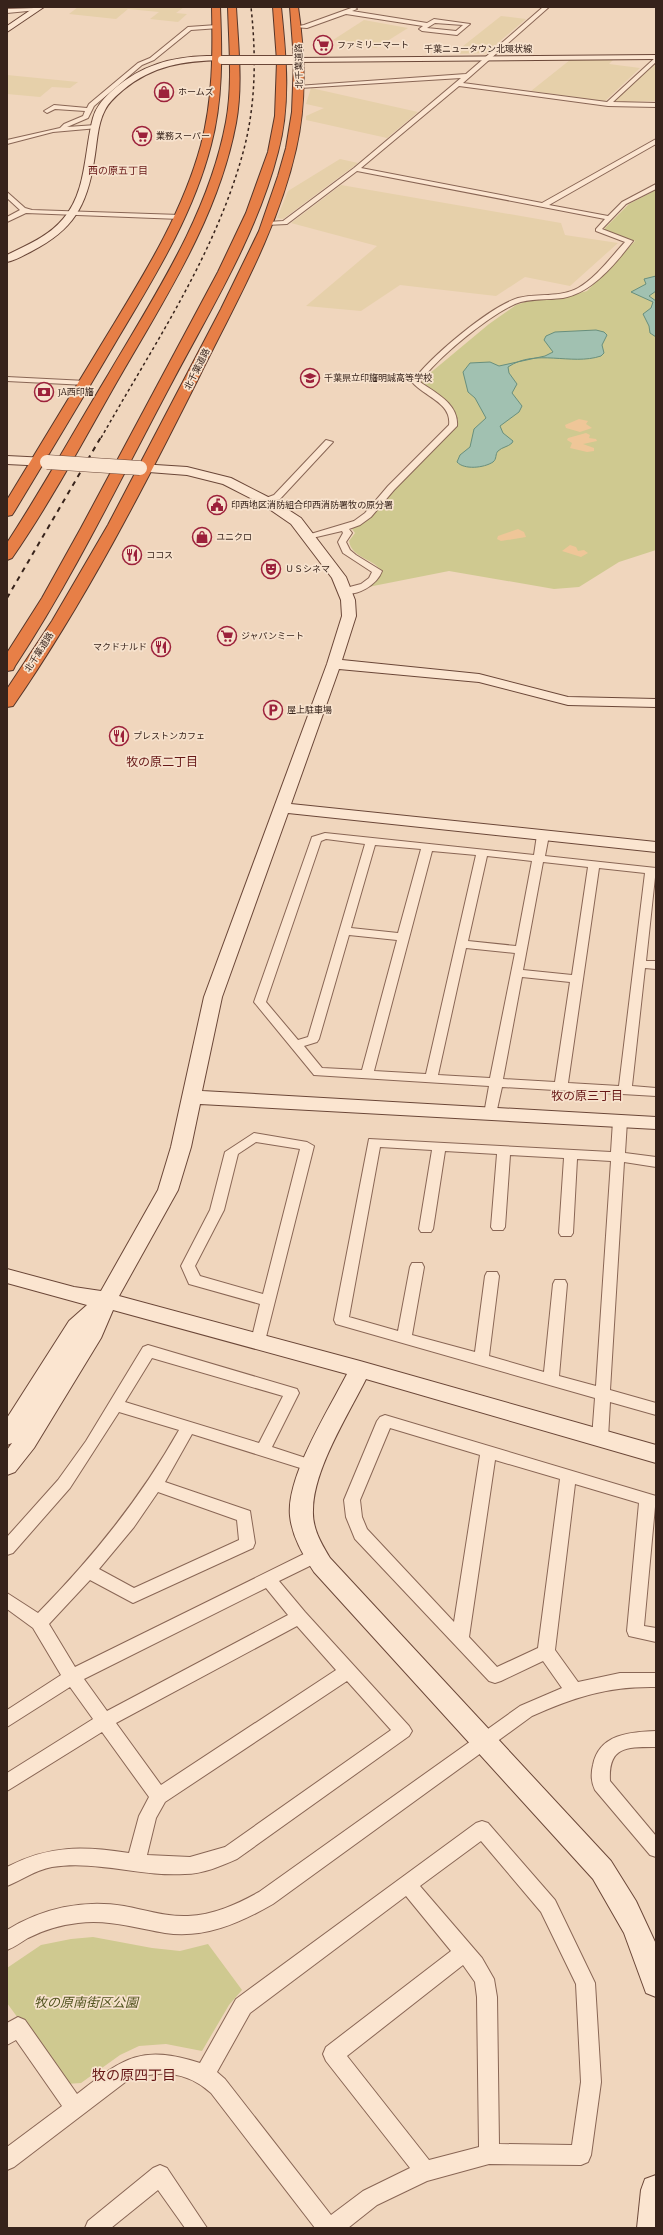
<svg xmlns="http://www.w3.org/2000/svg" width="663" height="2235" font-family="Bitter,'Noto Sans JP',serif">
<rect width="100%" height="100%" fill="#f0d6bd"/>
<g fill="#e6d0aa">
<polygon points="78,7 184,7 176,13 187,14 178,22 150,19 159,12 128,9 116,19 69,14"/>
<polygon points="501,16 526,19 486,53 453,54"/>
<polygon points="364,20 408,28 376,48 333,40"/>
<polygon points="570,60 613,60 609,64 640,68 605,101 531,91"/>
<polygon points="656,63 656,101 613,102"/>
<polygon points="7,75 78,82 70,88 52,87 40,97 7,94"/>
<polygon points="311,88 418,112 387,138 306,120 306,116 324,108 306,104"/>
<polygon points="340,159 358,163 283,219 277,218 288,191"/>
<polygon points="341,185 561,223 565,235 618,243 570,286 525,277 496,296 400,285 361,311 306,306 377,246 291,223"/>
</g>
<g fill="#cfc990">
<path d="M656,190V550L619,562L579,587L554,589L449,571L368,587L379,578L382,572C374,558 352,559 349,541L355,533L352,529L371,514L450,433L458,420L452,406L421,384L423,379L489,324L516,305L534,299L565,297L587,291L635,241L603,230L629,204Z"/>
<polygon points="93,1937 152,1948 180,1951 208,1944 242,1990 229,2005 202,2051 166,2044 139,2046 120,2055 81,2083 66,2084 7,2003 7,1968 41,1945 71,1939"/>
</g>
<g fill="#efc698">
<polygon points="579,419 588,421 586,424 592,428 580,432 566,428 565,425"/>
<polygon points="586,433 590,435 589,438 596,439 597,441 583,444 594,448 594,451 587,452 570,448 572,443 567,440 568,438"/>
<polygon points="518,529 524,532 526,537 501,541 497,539 498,536"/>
<polygon points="570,545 576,547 578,551 584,550 588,553 581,557 562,551"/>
</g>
<g fill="#a1c1b1" stroke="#688f7d">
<polygon points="656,276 656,291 649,296 656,301 656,337 650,333 649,326 643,314 651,308 653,302 631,292 646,284 644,279"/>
<path d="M596,330L604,332L607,335L602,345L604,353L601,356C571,366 536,348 508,367L509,373L517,384L512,393L522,406L519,412L500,426L503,433L513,441L512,443C508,447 502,447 498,451C495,454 497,459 493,462C484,468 464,470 457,462L460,455L470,447L474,429L486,418L475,398L468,392L463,372L470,363L490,362L499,366L545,356L553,352L544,340L546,336L555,332Z"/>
</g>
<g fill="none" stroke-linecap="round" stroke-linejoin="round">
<defs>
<g id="street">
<path d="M354,7L357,9L352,11L427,23L434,19L470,24L457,35L422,31L419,29L423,26L346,14L307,28L294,27L304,25ZM435,23L463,25L456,31L427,28Z"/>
<path d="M543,7H549L463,83L607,102L656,57V62L613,102L656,103V107L608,106L459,86L361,168L542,203L656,139V144L549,205L608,216L622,202L656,184V189L626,204L602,229L633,241C616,263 592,293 563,298C547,300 530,298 515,304C487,317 438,357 420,382C436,393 459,404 457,426L394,490L371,517L360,525L349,529L352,533L346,542L350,550L356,555L382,571C377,585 357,597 342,593V589L361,584L369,578L372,572L343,553L338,542L343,533L342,531L308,539L304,536L354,521L365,513L388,486L449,425C452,403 425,397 412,382C430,357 489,307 518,298C537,293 560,298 578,288C596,278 611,257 625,242L596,231V229L605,219L357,171L287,224L266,225V223L268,222L283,221L354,168L461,78L300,88L297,86L466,74Z"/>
<polygon points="7,9 35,8 38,10 7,13"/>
<polygon points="217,25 219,28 191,30 154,60 142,65 94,106 88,118 67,127 96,125 98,128 53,132 7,144 7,140 60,128 64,124 83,116 85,111 55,109 47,113 44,111 54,105 87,108 89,104 138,63 150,58 188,27"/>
<polygon points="7,192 25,208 32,210 180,215 183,217 180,219 26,213 7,222 7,217 20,210 7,198"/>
<polygon points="7,377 86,381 90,383 86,385 7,381"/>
<polygon points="326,440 333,442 280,499 263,503 263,499 274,495"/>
<path d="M543,832L549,835L545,856L656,868L646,961H656V969L645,968L632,1086L656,1088V1096L502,1087L496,1114L490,1118L484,1114L489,1086L314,1075L254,1002L312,837L325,833L534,855L537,835ZM326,839L365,844L308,1037L298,1040L266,1002L321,841ZM375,845L421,849L398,933L351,928ZM432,851L476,855L426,1074L374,1071ZM487,856L532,861L516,946L468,941ZM543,862L588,867L572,975L523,970ZM599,868L645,873L619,1086L568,1083ZM349,935L397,940L362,1070L322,1068L304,1046L317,1042L319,1039ZM466,948L515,953L490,1078L438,1075ZM522,977L570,982L555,1082L503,1079Z"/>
<path d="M620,1117L627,1121L625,1153L656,1157V1167L624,1162L610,1390L656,1403V1415L610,1402L608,1438L605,1442L600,1444L595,1442L592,1438L595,1398L336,1324L334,1320L369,1139L611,1152L613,1121ZM380,1147L432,1150L419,1229L421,1232H431L433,1229L445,1151L497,1154L491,1227L493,1230H503L505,1227L510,1155L564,1158L559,1233L561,1236H571L573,1233L577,1159L611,1161L596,1386L559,1376L567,1284L565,1280H555L553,1284L544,1372L489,1356L499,1276L497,1272H487L485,1276L475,1352L412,1335L424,1267L422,1263H412L410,1267L398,1331L349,1317Z"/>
<path d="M254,1133L307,1142L314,1146L265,1341L263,1345L258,1346L253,1345L251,1341L260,1304L189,1284L181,1266L210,1210L225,1152ZM256,1142L300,1149L263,1294L200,1276L195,1266L224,1210L238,1154Z"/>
<path d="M148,1345L297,1389L299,1393L272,1447L318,1462L321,1466L318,1470L313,1472L192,1434L165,1482L250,1511L255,1543L253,1548L133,1603L90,1580L49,1624L75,1667L316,1548L322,1550L324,1555L322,1560L279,1581L305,1612L409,1726L412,1731L409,1736L237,1859C221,1866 203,1874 185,1874C140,1877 97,1860 52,1867C35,1870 22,1880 7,1886V1867C49,1845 83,1846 129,1853L139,1816L149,1797L102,1732L7,1791V1773L93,1719L70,1687L7,1727V1710L61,1675L33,1628L7,1609V1593L38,1613C93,1557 140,1499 179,1430L119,1412L70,1488L13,1553L7,1555V1537L58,1480L86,1441L143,1347ZM152,1358L283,1396L259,1443L125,1402ZM158,1492L237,1520L239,1540L134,1588L99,1569L134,1527ZM266,1588L288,1615L107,1711L84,1679ZM297,1626L336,1670L161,1785L116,1723ZM347,1681L391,1730L225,1847L190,1857L147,1855L156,1818L165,1802Z"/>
<path d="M385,1415L656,1496L644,1626L656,1628V1642L629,1636L627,1631L639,1503L575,1484L555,1650L578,1682L620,1673H656V1687C608,1686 575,1697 532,1716L273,1904C240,1923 204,1939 165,1933C136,1928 108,1919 78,1923C60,1925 44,1930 28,1938C21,1942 15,1947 7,1950V1930C42,1908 84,1899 124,1906C146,1910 166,1917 188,1916C214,1915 237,1904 259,1892L520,1706L562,1688L543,1661L501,1681L495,1683L489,1681L355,1539L346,1517L344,1500L377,1421L380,1417ZM390,1428L480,1455L454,1622L367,1529L362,1517L360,1500ZM495,1460L560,1479L538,1648L497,1667L469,1637Z"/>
<path d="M656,1731V1747C627,1747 608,1746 610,1781L656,1836V1857L650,1855L595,1790C591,1782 591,1773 593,1765C599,1734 630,1732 656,1731Z"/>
<path d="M482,1821L488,1823L555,1900L595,1983L601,2082L591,2155L588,2162L581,2165L489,2164L427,2181L377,2205L348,2228H315L211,2093C186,2070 158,2070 128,2080L14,2167L7,2170V2147L62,2106L16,2040L7,2045V2023L18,2017L25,2020L77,2094C124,2058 140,2044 200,2063L236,1999L476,1823ZM481,1841L541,1912L576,1984L581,2082L572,2145L499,2144L497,1997L494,1979L482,1958L420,1886ZM406,1896L451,1951L326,2047L323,2054L326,2061L410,2168L363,2191L331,2215L225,2079L217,2072L250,2013ZM463,1965L475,1982L477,1997L479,2147L429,2160L347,2056Z"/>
<polygon points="160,2165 167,2168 207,2228 185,2228 158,2190 111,2228 85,2228 88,2221 153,2168"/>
</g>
<g id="secondary">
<polygon points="35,7 44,7 7,32 7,26"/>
<polygon points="656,55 656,59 296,62 292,60 296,58"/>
<path d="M207,56H222L226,58L222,60C184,61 153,65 123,90C116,96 109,102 105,110C97,125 97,145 94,161C87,206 73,230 32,251C24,255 16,260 7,262V255C27,245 49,236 63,219C87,192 84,151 93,118C96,106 105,97 114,89C142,65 171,57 207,56Z"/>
<polygon points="7,456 47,458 53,462 47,466 7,464"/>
<path d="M140,464L187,467L231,478L270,498L301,518L346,577L355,600L356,616L342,660L479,674L568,697L656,699V707L568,705L479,682L339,669L291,804L656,842V852L288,813L222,997L202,1091L656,1117V1129L200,1104L191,1147L178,1190L119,1296L360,1361L656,1445V1463L366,1379C348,1415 313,1470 313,1510C312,1528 321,1543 330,1558L611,1861L636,1901L656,1944V1997L646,1993L624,1933L593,1879L314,1572C303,1555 292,1536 290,1516C286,1477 329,1409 347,1374L113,1310L101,1338L34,1448L15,1472L7,1475V1450L12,1443L7,1445V1418L69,1321L87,1305L7,1283V1269L74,1287L101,1291L158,1190L171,1147L204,997L327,664L342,616L341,600L332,578L291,524L262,504L223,484L187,475L136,471L134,468L136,465Z"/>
<polygon points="656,2175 656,2228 637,2228 641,2190 645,2179"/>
</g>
<g id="highway">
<path d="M212,7H220C222,53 223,100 211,145C193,215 155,276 118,338C84,396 49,454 14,512L12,515L7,516V500C40,446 73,391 106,337C143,276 182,215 201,145C213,100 213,53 212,7Z"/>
<path d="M228,7H236C238,45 243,85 236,123C218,219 163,301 115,385C82,443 50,503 12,558L7,560V543C43,488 74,431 108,375C155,295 209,214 226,122C233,84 229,45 228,7Z"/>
<path d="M273,7H281C286,55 291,104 278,152C257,235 210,310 170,386C120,480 74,576 15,666L13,670L7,671V653L42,598L81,528L218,272L246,213L268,152L275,116L277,61Z"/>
<path d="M290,7H298C305,54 307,102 296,149C278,229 237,300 201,373C144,487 86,600 13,706L7,707V689L52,621L108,525L221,309L259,231L278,176L286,148L292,112L294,60Z"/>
</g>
</defs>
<use href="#street" stroke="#896655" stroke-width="2"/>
<use href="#secondary" stroke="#6b4738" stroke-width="2"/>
<use href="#highway" stroke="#56362a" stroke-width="2"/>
<use href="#street" fill="#fbe5d0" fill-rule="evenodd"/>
<use href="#secondary" fill="#fbe5d0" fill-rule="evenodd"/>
<use href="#highway" fill="#e77f47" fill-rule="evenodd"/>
<path stroke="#37231b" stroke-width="1.5" stroke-dasharray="3 3" stroke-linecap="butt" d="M101,438C154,344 218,251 245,145C256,100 256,53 251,7"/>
<polyline stroke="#37231b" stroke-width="2" stroke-dasharray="5 5" stroke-linecap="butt" points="7,598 101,437"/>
<defs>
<polyline id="secondary-bridge-far1" points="222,60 296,60"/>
<polyline id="secondary-bridge" points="47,462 140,468"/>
</defs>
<use href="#secondary-bridge-far1" stroke="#6b4738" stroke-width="10" stroke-linecap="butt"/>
<use href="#secondary-bridge" stroke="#6b4738" stroke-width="15" stroke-linecap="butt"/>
<use href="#secondary-bridge-far1" stroke="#fbe5d0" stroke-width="8"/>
<use href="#secondary-bridge" stroke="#fbe5d0" stroke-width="14"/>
</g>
<defs>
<symbol id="supermarket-ring" viewBox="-11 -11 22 22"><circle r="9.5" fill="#f7e2cd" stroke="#9c213b" stroke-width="1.5"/><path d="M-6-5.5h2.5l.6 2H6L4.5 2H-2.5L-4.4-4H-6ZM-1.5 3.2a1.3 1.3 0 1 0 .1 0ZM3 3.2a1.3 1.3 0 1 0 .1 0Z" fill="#9c213b"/></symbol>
<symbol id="shop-ring" viewBox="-11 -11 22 22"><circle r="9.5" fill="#f7e2cd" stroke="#9c213b" stroke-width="1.5"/><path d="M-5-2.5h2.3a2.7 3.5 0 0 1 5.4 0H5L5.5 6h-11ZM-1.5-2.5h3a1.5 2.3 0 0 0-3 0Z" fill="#9c213b"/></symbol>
<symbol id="school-ring" viewBox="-11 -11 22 22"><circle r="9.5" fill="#f7e2cd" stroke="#9c213b" stroke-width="1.5"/><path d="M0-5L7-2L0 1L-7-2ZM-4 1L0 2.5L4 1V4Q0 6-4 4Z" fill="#9c213b"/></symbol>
<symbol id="bank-ring" viewBox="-11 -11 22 22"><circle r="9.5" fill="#f7e2cd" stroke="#9c213b" stroke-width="1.5"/><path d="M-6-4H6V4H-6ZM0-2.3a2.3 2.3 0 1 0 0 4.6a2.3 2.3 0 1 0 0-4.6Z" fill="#9c213b"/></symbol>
<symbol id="civic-ring" viewBox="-11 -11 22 22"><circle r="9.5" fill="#f7e2cd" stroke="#9c213b" stroke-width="1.5"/><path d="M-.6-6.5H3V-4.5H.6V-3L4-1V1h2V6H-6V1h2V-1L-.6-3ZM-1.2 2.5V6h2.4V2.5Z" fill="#9c213b"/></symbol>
<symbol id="restaurant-ring" viewBox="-11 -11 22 22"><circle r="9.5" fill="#f7e2cd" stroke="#9c213b" stroke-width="1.5"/><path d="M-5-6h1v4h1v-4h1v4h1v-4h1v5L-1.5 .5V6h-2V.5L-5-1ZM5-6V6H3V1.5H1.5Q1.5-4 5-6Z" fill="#9c213b"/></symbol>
<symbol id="theatre-ring" viewBox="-11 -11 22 22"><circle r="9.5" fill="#f7e2cd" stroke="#9c213b" stroke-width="1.5"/><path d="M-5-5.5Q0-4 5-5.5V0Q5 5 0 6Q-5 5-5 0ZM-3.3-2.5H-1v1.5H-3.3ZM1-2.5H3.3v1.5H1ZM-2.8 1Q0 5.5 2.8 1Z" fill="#9c213b"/></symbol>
<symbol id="parking-ring" viewBox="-11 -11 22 22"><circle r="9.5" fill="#f7e2cd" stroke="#9c213b" stroke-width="1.5"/><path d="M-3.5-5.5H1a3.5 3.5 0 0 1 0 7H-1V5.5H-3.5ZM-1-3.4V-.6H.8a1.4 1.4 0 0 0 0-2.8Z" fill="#9c213b"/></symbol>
</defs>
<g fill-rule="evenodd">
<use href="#supermarket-ring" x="312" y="34" width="22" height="22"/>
<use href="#shop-ring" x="153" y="81" width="22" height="22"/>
<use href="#supermarket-ring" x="131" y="125" width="22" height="22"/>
<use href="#school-ring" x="299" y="367" width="22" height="22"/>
<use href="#bank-ring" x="33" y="381" width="22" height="22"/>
<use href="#civic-ring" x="206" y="494" width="22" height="22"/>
<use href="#shop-ring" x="191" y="526" width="22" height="22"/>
<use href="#restaurant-ring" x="121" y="544" width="22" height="22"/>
<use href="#theatre-ring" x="260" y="558" width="22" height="22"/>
<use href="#supermarket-ring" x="216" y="625" width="22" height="22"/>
<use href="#restaurant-ring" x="150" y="636" width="22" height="22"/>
<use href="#parking-ring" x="262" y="699" width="22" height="22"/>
<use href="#restaurant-ring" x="108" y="725" width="22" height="22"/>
</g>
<g text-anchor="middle" stroke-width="3.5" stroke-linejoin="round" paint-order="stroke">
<g font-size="9" fill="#37231b" stroke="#f7e2cd" text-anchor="start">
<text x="337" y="48">ファミリーマート</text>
<text x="178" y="95">ホームズ</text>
<text x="156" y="139">業務スーパー</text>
<text x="324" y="381">千葉県立印旛明誠高等学校</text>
<text x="58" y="395">JA西印旛</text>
<text x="231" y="508">印西地区消防組合印西消防署牧の原分署</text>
<text x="216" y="540">ユニクロ</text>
<text x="146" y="558">ココス</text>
<text x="285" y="572">ＵＳシネマ</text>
<text x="241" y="639">ジャパンミート</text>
<text x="147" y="650" text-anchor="end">マクドナルド</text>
<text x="287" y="713">屋上駐車場</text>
<text x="133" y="739">プレストンカフェ</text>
</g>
<g font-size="9" fill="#37231b" stroke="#f7e2cd">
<text x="478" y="52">千葉ニュータウン北環状線</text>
<text transform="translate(299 66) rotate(-91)" y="3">北千葉道路</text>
<text transform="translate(197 369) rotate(-63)" y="3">北千葉道路</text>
<text transform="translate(39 652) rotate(-57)" y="3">北千葉道路</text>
</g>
<g font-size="10" fill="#671817" stroke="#f7e2cd">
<text x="118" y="174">西の原五丁目</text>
</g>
<g font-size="12" fill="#671817" stroke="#f7e2cd">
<text x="162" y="766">牧の原二丁目</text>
<text x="587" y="1100">牧の原三丁目</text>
</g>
<g font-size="13" font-style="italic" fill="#535520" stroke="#f7e2cd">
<text x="86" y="2007">牧の原南街区公園</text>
</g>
<g font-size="14" fill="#671817" stroke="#f7e2cd">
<text x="134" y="2080">牧の原四丁目</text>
</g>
</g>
<rect width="663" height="2235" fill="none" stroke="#37231b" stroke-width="16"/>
</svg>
